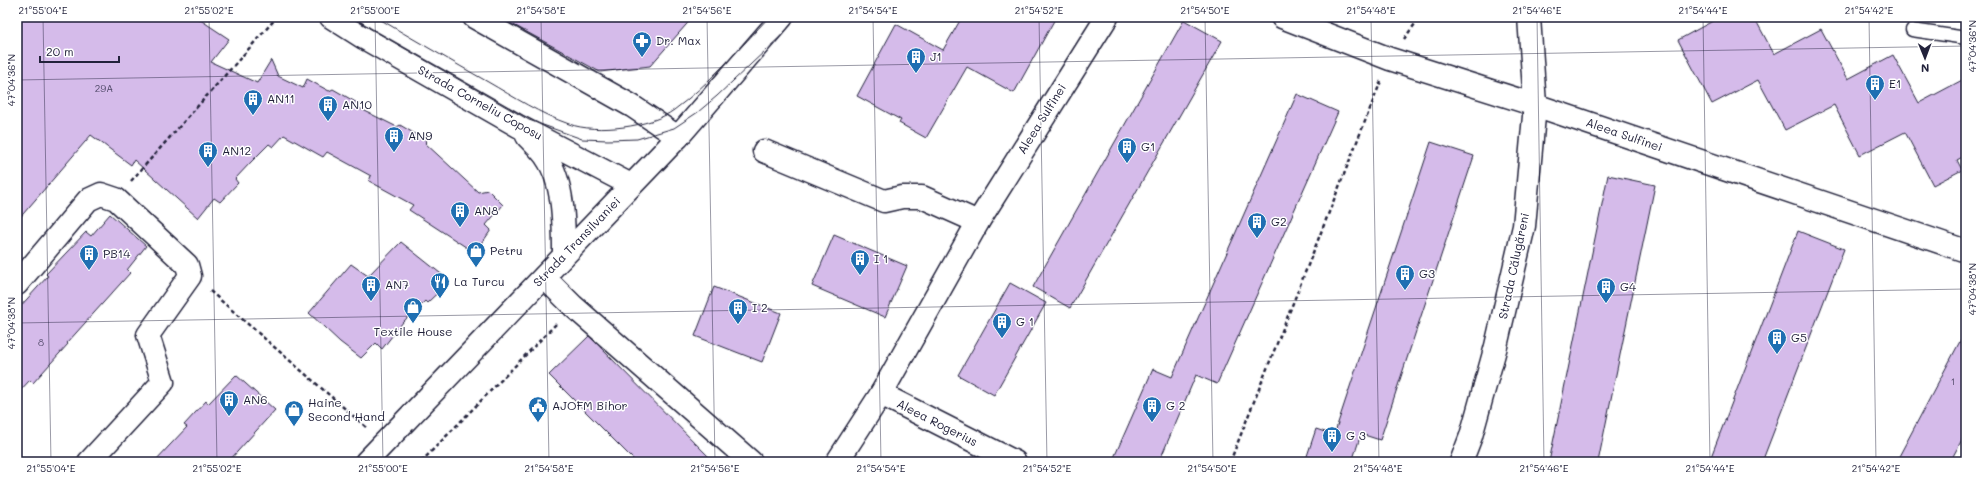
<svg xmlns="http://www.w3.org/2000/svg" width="1983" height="479" font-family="Mali,sans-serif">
<rect width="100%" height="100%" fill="#fff"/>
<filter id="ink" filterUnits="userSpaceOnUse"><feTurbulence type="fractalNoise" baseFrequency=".025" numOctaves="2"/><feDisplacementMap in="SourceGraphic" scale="8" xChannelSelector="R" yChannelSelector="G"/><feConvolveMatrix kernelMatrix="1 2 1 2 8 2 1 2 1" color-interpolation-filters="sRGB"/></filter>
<g filter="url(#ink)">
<g fill="#d5bbea" stroke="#22223b">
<polygon points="17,17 196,17 229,39 211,62 257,83 271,60 278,76 303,88 307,79 329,91 333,89 359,104 357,107 397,127 400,125 427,141 425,143 478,192 488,190 503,205 486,225 491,230 475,253 409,210 413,205 369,181 371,176 327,152 323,157 284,135 273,147 269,144 251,162 235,179 238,183 220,202 214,198 198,218 134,160 131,165 91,135 17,221"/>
<polygon points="499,17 693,17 650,66 600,72"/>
<polygon points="962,17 1056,17 1014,93 967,67 926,138 899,123 901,120 857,96 896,24 943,50"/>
<polygon points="1720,17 1754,17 1774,54 1821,29 1848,79 1893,55 1919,103 1966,78 1966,155 1957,160 1962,170 1933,185 1905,132 1860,155 1834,105 1785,130 1758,80 1712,104 1678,40"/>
<polygon points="1184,20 1222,41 1070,308 1033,287"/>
<polygon points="1297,94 1338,112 1217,384 1196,375 1159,462 1112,462 1153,369 1172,377"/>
<polygon points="1431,142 1474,156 1380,440 1361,434 1352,462 1305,462 1316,429 1334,435"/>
<polygon points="1608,175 1655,185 1606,423 1598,462 1549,462"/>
<polygon points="110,214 146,246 127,270 130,273 67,343 68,344 33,383 30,380 17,394 17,310 48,276 46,274 86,232 91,236"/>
<polygon points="1798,231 1844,249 1762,462 1709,462"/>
<polygon points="834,235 907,266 885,317 812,286"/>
<polygon points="401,242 450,281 427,303 425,301 403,322 382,349 376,343 361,358 340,342 309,313 351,264 368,276"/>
<polygon points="1010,283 1046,303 994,395 958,375"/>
<polygon points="714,287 781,313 762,362 695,336"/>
<polygon points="1966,330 1966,432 1950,462 1896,462"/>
<polygon points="589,336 592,339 714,462 636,462 549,375"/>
<polygon points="236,375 275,410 228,462 154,462 187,427 184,425 206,401 208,404"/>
</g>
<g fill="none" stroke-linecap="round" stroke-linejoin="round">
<defs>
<polyline id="lane" points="1912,30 1966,38"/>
<g id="street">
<polyline points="1282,17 1390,59 1535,105 1966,251"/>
<polyline points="764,151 884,201 902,197 922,197 978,222"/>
<polyline points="544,277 573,306 751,462"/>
<polyline points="17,284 88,200 101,194 116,199 187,265 190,276 148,335 163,382 89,462"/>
<polyline points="881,394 1015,462"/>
<polyline points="837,462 881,394 978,222 1107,17"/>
<polyline points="1461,462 1471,436 1496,346 1524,226 1535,105 1529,17"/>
</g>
<g id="secondary">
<polyline points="331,17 364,38 518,126 631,185"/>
<polyline points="474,17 632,106 678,137"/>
<path d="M527,136C533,143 541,149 546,157C564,182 564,224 564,254"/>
<polyline points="366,462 678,137 782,17"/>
</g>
</defs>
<use href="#lane" stroke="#22223b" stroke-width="15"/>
<use href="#street" stroke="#22223b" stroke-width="25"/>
<use href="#secondary" stroke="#22223b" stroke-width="25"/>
<g stroke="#22223b" stroke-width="2.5" stroke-dasharray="4 3" stroke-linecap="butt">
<polyline points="1404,39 1420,17"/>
<polyline points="131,181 277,17"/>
<polyline points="210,291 366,427"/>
<polyline points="421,462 556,324"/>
<polyline points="1230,462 1381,81"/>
</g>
<use href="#lane" stroke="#fff" stroke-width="12"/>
<use href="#street" stroke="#fff" stroke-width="22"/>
<use href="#secondary" stroke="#fff" stroke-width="22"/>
<g stroke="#22223b" stroke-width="1">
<polyline points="350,17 529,120 582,139 608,140 637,139 674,128 698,112 717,96 783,34 797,17"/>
<path d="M376,17C413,39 451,61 488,82C514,97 540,114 569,124C596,134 651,127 674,110C707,86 741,47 769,17"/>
</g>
</g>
</g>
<path fill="none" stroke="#22223b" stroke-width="1" stroke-opacity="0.45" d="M43,17L51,462M209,17L217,462M375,17L383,462M541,17L549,462M707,17L715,462M873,17L881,462M1039,17L1047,462M1205,17L1213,462M1371,17L1379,462M1537,17L1544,462M1703,17L1710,462M1869,17L1876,462M17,80L1966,46M17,323L1966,289"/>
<defs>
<symbol id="pharmacy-pin" viewBox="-11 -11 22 30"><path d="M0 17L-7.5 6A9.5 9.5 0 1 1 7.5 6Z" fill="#1f6fb2" stroke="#fff"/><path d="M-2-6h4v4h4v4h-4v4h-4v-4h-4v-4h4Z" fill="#fff"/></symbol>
<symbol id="building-pin" viewBox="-11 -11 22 30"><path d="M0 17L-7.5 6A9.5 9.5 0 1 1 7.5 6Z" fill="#1f6fb2" stroke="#fff"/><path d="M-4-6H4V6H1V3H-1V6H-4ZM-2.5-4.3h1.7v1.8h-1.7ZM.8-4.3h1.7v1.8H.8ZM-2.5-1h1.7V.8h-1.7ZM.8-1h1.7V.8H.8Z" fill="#fff"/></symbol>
<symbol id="shop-pin" viewBox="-11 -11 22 30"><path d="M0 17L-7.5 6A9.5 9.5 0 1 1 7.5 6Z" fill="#1f6fb2" stroke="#fff"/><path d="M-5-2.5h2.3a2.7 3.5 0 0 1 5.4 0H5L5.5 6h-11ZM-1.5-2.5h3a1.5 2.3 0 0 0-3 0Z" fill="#fff"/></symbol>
<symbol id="restaurant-pin" viewBox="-11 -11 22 30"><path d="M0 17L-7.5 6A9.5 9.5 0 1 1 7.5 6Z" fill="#1f6fb2" stroke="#fff"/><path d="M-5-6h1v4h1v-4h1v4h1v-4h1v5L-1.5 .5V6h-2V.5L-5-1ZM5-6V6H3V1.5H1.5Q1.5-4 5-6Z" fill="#fff"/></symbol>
<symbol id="civic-pin" viewBox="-11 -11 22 30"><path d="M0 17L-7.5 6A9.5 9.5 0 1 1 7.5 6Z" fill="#1f6fb2" stroke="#fff"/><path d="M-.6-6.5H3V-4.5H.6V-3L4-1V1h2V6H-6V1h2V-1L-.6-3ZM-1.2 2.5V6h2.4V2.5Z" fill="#fff"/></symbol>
</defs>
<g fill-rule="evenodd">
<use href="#pharmacy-pin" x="631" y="30" width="22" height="30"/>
<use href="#building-pin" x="905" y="46" width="22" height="30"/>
<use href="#building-pin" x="1864" y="73" width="22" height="30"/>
<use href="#building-pin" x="242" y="88" width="22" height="30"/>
<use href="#building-pin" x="317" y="94" width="22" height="30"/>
<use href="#building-pin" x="383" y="125" width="22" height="30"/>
<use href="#building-pin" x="1116" y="136" width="22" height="30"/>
<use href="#building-pin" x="197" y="140" width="22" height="30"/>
<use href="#building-pin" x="449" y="200" width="22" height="30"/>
<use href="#building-pin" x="1246" y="211" width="22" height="30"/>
<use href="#shop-pin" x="465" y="240" width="22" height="30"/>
<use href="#building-pin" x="78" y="243" width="22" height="30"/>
<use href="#building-pin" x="849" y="248" width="22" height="30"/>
<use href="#building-pin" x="1394" y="263" width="22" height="30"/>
<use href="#restaurant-pin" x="429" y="271" width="22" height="30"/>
<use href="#building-pin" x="360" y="274" width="22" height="30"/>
<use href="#building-pin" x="1595" y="276" width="22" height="30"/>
<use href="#shop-pin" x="402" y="296" width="22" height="30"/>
<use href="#building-pin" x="727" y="297" width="22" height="30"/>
<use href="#building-pin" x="991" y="311" width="22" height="30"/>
<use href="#building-pin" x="1766" y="327" width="22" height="30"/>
<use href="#building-pin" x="218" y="389" width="22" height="30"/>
<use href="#civic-pin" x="527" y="395" width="22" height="30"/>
<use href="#building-pin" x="1141" y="395" width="22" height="30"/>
<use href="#shop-pin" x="283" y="399" width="22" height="30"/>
<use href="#building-pin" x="1321" y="425" width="22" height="30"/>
</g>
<g text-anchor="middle" stroke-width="3" stroke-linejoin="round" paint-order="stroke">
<g font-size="10" fill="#4f4867">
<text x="104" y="92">29A</text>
<text x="41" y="346">8</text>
<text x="1953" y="385">1</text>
</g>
<g font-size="12" fill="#22223b" stroke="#fff" text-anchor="start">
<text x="656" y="45">Dr. Max</text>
<text x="930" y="61">J1</text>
<text x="1889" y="88">E1</text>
<text x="267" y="103">AN11</text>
<text x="342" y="109">AN10</text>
<text x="408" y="140">AN9</text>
<text x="1141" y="151">G1</text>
<text x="222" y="155">AN12</text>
<text x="474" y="215">AN8</text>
<text x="1271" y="226">G2</text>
<text x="490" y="255">Petru</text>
<text x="103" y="258">PB14</text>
<text x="874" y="263">I 1</text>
<text x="1419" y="278">G3</text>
<text x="454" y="286">La Turcu</text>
<text x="385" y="289">AN7</text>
<text x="1620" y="291">G4</text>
<text x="752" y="312">I 2</text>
<text x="1016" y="326">G 1</text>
<text x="413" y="336" text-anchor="middle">Textile House</text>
<text x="1791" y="342">G5</text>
<text x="243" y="404">AN6</text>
<text x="308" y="407">Haine<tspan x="308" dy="14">Second Hand</tspan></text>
<text x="552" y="410">AJOFM Bihor</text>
<text x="1166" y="410">G 2</text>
<text x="1346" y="440">G 3</text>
</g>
<g font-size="12" fill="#22223b" stroke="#fff">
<text transform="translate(480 103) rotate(29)" y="4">Strada Corneliu Coposu</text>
<text transform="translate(1042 119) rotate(-58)" y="4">Aleea Sulfinei</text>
<text transform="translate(1624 135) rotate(19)" y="4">Aleea Sulfinei</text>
<text transform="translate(577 242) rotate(-46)" y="4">Strada Transilvaniei</text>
<text transform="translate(1514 266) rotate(-78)" y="4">Strada Călugăreni</text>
<text transform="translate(937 423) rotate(27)" y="4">Aleea Rogerius</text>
</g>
</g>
<rect width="1983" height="479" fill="none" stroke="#fff" stroke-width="44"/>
<g transform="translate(1925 58) rotate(179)" stroke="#ffffff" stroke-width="3" paint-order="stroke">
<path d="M0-3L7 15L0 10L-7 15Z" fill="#22223b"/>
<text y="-6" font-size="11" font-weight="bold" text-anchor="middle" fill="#22223b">N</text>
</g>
<path d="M40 56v6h79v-6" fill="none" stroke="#22223b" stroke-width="2"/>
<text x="46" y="56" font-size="12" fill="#22223b" stroke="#ffffff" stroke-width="3" paint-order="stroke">20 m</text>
<rect x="22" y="22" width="1939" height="435" fill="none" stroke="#22223b" stroke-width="1.5"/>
<g font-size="10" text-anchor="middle" fill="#22223b">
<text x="43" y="14">21°55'04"E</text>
<text x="209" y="14">21°55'02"E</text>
<text x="375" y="14">21°55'00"E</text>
<text x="541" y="14">21°54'58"E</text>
<text x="707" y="14">21°54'56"E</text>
<text x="873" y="14">21°54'54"E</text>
<text x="1039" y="14">21°54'52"E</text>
<text x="1205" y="14">21°54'50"E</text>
<text x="1371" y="14">21°54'48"E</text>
<text x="1537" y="14">21°54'46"E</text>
<text x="1703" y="14">21°54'44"E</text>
<text x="1869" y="14">21°54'42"E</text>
<text transform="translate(1972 46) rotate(-90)" y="4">47°04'36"N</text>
<text transform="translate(11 80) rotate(-90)" y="4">47°04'36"N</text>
<text transform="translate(1972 289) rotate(-90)" y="4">47°04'38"N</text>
<text transform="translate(11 323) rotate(-90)" y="4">47°04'38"N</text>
<text x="51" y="472">21°55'04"E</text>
<text x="217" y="472">21°55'02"E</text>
<text x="383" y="472">21°55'00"E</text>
<text x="549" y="472">21°54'58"E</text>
<text x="715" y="472">21°54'56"E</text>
<text x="881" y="472">21°54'54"E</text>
<text x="1047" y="472">21°54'52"E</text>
<text x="1212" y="472">21°54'50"E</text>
<text x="1378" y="472">21°54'48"E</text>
<text x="1544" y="472">21°54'46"E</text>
<text x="1710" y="472">21°54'44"E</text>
<text x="1876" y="472">21°54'42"E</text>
</g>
</svg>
